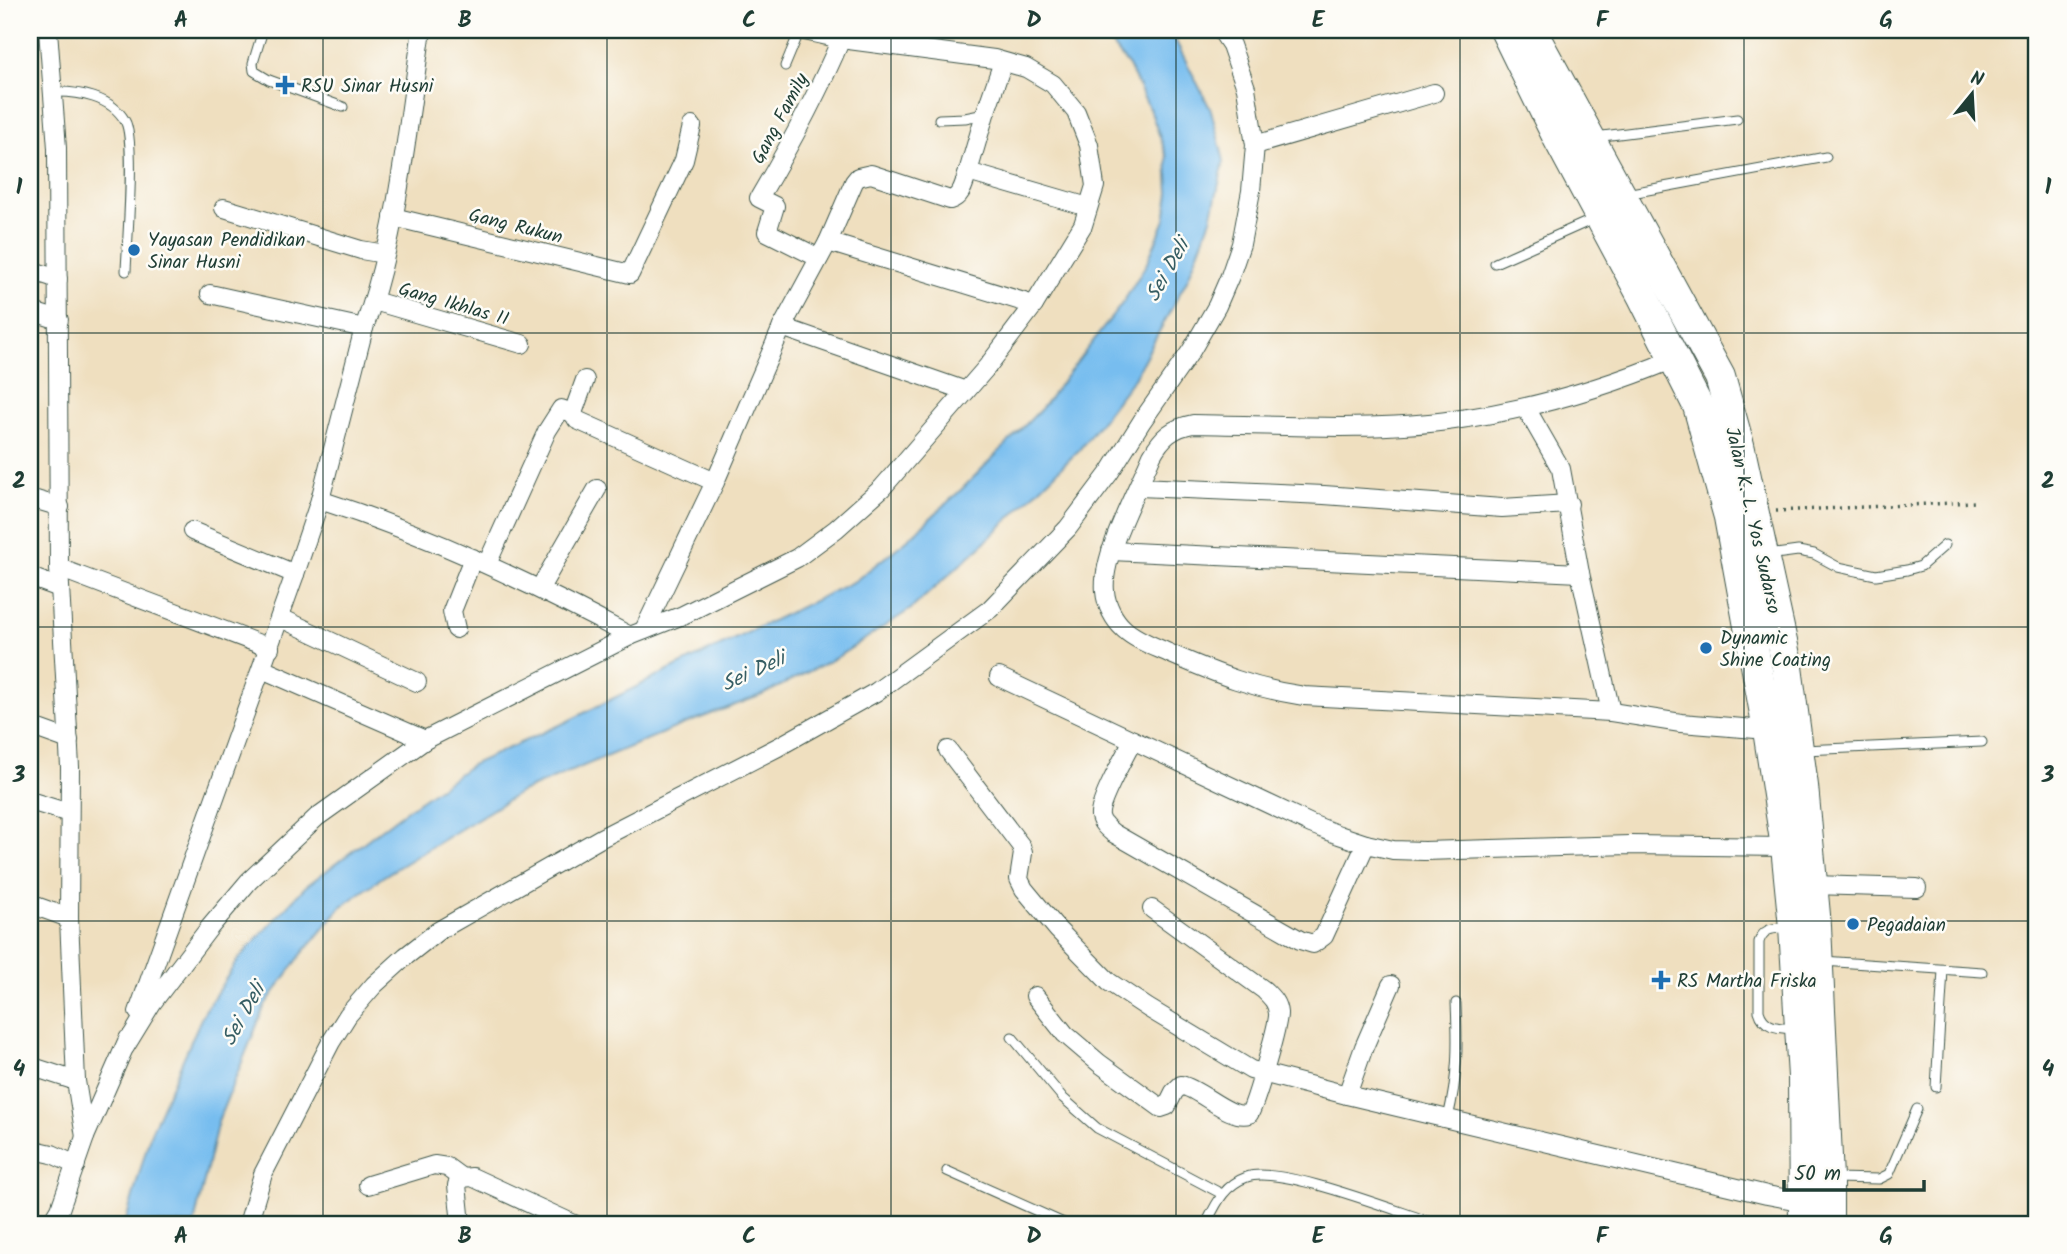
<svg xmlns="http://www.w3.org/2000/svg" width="2067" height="1254" font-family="Kalam,sans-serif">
<rect width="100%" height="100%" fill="#fdfcf7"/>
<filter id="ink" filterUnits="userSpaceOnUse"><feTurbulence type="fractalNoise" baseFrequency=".0143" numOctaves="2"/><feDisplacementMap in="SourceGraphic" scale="14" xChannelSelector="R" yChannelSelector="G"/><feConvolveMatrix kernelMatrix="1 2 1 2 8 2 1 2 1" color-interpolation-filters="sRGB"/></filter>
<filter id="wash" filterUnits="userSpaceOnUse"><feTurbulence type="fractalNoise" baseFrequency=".00686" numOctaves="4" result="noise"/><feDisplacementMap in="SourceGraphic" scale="28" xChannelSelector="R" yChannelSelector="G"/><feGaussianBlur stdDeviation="1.57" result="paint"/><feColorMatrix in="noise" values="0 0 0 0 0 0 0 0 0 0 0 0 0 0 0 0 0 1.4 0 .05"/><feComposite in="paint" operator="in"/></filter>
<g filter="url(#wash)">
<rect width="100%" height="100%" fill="#efdfbf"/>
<polygon fill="#77bdef" stroke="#4b7d92" stroke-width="2" points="1095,30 1170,30 1211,110 1224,161 1211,219 1188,278 1134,378 1079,450 982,545 911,609 836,658 762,695 682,725 521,792 384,876 341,907 301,955 265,1005 218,1121 194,1224 125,1224 151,1132 203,1014 239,958 305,887 400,815 471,765 560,725 672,669 855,581 907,540 963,488 1041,409 1124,301 1147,263 1165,220 1169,193 1167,157 1152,115 1129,66 1106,38"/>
</g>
<g filter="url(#ink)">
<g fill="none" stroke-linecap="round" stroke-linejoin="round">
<defs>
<g id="service">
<polyline points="263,30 253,63 254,71 269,80 343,107"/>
<polyline points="785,66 800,30"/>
<path d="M53,92C78,91 112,97 125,121C136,139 127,244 126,271"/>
<polyline points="939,119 965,118 985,114"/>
<polyline points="1595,137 1737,119"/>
<polyline points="1626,194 1826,157"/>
<polyline points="1495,263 1596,218"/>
<polyline points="1768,555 1798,551 1814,554 1838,567 1876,575 1907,570 1921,566 1945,545"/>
<polyline points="1804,750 1982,742"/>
<path d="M1790,927C1776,929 1764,926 1759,942V1011C1764,1029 1780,1028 1796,1029"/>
<polyline points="1823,961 1982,972"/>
<polyline points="1012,1037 1063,1098 1097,1128 1222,1194"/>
<polyline points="1936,1087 1943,970"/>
<path d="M1448,1118C1458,1076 1458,1046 1456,1003"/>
<polyline points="947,1171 1066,1224"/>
<polyline points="1834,1178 1879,1179 1889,1174 1917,1109"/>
<path d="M1206,1224C1216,1204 1224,1185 1247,1177C1280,1165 1398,1212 1437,1224"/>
</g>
<g id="minor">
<polyline points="48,30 57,148 59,568 70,767 69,918 76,1081 85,1137"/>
<polyline points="1003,62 985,114 968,172 1088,207"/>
<polyline points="1255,145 1434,93"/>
<polyline points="224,208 361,250 385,254"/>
<polyline points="393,217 630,274 684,160 692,126"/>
<polyline points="828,242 1034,305"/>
<path d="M819,258L767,232L775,206L759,198C789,147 818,94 841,39"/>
<polyline points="30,270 58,279"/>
<polyline points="210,294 364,328"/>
<polyline points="374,301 522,344"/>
<polyline points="30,311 59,320"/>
<polyline points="782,327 966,391"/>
<path d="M1674,359C1604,388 1529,410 1454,420C1371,432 1277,425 1193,424C1172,428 1162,437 1152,455C1138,489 1101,556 1105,591C1106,605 1114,620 1124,629C1137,641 1156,647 1171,654C1217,674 1255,689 1304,696L1611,712L1681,723L1768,730"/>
<polyline points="585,380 573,413 577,420 715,482"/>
<polyline points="1526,408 1561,469 1580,573 1611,712"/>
<polyline points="1139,487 1324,495 1502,508 1569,504"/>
<polyline points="30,498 60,507"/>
<path d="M320,500C429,535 529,582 630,636"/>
<polyline points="192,531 295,574"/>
<polyline points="1111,551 1580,573"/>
<polyline points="487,564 547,431 561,409 573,413"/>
<polyline points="59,568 270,648"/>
<polyline points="30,577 60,588"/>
<polyline points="540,588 597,489"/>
<polyline points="281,618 417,682"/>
<polyline points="456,629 452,611 473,558"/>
<path d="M644,630L715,482L782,327L828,242L854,182L858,177L871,174L950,200C962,197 964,183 968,172"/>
<polyline points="262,669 425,740"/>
<polyline points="999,677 1311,824 1339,835 1366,844 1393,850 1424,851 1630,845 1786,847"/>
<polyline points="30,726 69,740"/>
<path d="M1133,740C1126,754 1098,803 1100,816C1101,823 1107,828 1113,833L1300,940L1313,944L1324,936L1366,844"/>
<polyline points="948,750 1021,846 1023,853 1019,879 1024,889 1058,930 1109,982 1148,1008 1251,1070 1347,1095 1767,1195 1805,1202"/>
<polyline points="30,801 69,813"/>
<polyline points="1812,885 1917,888"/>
<polyline points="30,904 69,918"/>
<path d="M1035,996L1065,1034L1099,1063L1161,1108L1167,1106L1174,1092L1181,1085C1202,1090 1230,1120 1249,1114C1255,1106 1279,1023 1278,1013C1277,1002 1271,997 1264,990L1152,909"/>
<path d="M138,1012L295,574L320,500L364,328C398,233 407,129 422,30"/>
<polyline points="125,1047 152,1003 210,927 249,881 317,817 425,740 630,636 683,615 797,558 836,529 882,488 987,367 1034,305 1083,225 1095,186 1089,145 1076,112 1053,84 1026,68 994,59 841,39 800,30"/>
<polyline points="30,1066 76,1081"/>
<polyline points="1347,1095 1364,1047 1391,985"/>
<polyline points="30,1149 52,1154 76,1165"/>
<polyline points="368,1185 434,1165 447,1167 462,1178"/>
<polyline points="51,1224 60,1209 85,1137 128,1039"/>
<polyline points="248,1224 263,1174 331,1042 348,1015 374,985 406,956 438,931 601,838 778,747 876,692 990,609 1068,528 1110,472 1142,421 1191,351 1217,306 1230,276 1241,244 1251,191 1255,145 1246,88 1231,45 1221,30"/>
<polyline points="461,1224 457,1185 462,1178 472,1177 574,1224"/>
</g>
<g id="trunk">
<polyline points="1505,30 1558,138 1643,297 1698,406 1729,517 1768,730 1786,847 1794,927 1803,1077 1804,1224"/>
<polyline points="1531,30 1720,377 1739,445 1786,660 1803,786 1816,926 1828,1178 1828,1224"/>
</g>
</defs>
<use href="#service" stroke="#3e5549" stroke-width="11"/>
<use href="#minor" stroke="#3e5549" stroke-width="20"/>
<use href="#trunk" stroke="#3e5549" stroke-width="32"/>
<polyline stroke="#3e5549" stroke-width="3.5" stroke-dasharray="2 5" stroke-linecap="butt" points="1776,511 1975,502"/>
<use href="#service" stroke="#fff" stroke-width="9"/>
<use href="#minor" stroke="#fff" stroke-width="18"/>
<use href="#trunk" stroke="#fff" stroke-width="30"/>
</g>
</g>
<path fill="none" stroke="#1f3d34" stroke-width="2" stroke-opacity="0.55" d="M323,30V1224M607,30V1224M891,30V1224M1176,30V1224M1460,30V1224M1744,30V1224M30,333H2037M30,627H2037M30,921H2037"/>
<g fill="#1f6fb2" stroke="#fdfcf7" stroke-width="2.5">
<path d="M281.5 74.5h7v7h7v7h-7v7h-7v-7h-7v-7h7z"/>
<circle cx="134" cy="250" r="7"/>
<circle cx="1706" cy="648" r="7"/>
<circle cx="1853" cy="924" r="7"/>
<path d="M1657.5 969.5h7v7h7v7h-7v7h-7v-7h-7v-7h7z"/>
</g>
<g text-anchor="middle" stroke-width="5" stroke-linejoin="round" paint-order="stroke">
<g font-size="19" fill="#1f3d34" stroke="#fdfcf7" text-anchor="start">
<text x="301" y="92">RSU Sinar Husni</text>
<text x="148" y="246">Yayasan Pendidikan<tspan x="148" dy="22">Sinar Husni</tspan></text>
<text x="1720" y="644">Dynamic<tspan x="1720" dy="22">Shine Coating</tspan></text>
<text x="1867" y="931">Pegadaian</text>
<text x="1677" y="987">RS Martha Friska</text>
</g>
<g font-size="19" fill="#1f3d34" stroke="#fdfcf7">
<text transform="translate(779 118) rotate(-62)" y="7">Gang Family</text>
<text transform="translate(516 225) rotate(14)" y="7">Gang Rukun</text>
<text transform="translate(454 303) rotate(16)" y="7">Gang Ikhlas II</text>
<text transform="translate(1754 520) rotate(77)" y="7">Jalan K. L. Yos Sudarso</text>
</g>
<g font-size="21" font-style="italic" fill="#355d63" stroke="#fdfcf7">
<text transform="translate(1167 270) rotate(-61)" y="7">Sei Deli</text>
<text transform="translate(753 671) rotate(-25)" y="7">Sei Deli</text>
<text transform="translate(243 1014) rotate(-61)" y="7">Sei Deli</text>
</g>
</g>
<rect width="2067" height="1254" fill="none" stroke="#fdfcf7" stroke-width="77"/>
<g transform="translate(1972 94) rotate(18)" stroke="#fdfcf7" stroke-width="5" paint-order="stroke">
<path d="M0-5L12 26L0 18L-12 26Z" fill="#1f3d34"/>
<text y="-10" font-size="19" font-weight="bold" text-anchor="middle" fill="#1f3d34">N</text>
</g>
<path d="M1784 1180v10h140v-10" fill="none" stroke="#1f3d34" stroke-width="3.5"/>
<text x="1794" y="1180" font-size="21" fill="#1f3d34" stroke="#fdfcf7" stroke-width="5" paint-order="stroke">50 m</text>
<rect x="38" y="38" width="1990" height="1178" fill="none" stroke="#1f3d34" stroke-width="2.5"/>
<g font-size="23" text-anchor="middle" font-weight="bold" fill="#1f3d34">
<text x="181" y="27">A</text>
<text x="465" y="27">B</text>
<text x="749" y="27">C</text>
<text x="1034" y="27">D</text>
<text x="1318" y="27">E</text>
<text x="1602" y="27">F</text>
<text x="1886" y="27">G</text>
<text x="19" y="194">1</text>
<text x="2048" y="194">1</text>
<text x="19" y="488">2</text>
<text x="2048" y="488">2</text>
<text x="19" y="782">3</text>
<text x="2048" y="782">3</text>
<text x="19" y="1076">4</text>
<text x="2048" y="1076">4</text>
<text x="181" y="1243">A</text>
<text x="465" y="1243">B</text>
<text x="749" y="1243">C</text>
<text x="1034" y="1243">D</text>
<text x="1318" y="1243">E</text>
<text x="1602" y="1243">F</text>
<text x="1886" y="1243">G</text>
</g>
</svg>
